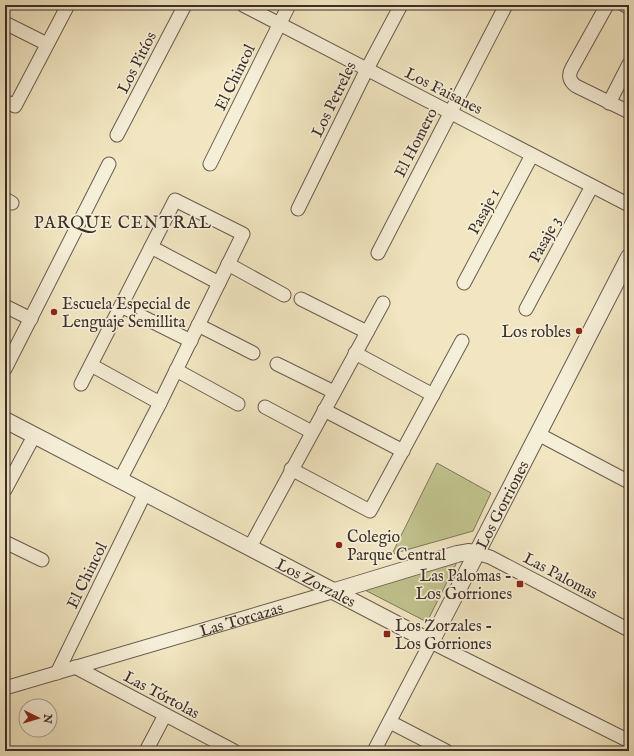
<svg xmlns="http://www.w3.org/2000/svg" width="634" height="756" font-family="'IM FELL English',serif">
<rect width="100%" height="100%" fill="#f1e6c1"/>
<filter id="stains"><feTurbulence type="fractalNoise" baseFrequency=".005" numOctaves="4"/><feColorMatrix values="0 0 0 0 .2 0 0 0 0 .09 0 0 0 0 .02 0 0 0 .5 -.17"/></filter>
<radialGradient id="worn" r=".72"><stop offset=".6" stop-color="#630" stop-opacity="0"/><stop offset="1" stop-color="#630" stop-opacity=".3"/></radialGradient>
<g fill="#c1c38e" stroke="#7e785c">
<polygon points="437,463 491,493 473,531 392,554"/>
<polygon points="459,558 427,622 359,587"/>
</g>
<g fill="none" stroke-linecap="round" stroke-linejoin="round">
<defs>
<g id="minor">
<polyline points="243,5 629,205"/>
<path d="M607,5L572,68C568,75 569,81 576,86L629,112"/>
<polyline points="624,5 629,7"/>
<polyline points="5,23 47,44"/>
<polyline points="5,101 15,106 68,5"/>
<polyline points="609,103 629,64"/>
<polyline points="117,135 185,5"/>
<polyline points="210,164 289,5"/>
<polyline points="5,199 12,203"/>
<polyline points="298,209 367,69 401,5"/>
<polyline points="151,247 219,283"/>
<polyline points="378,253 506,5"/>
<polyline points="228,264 284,295"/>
<polyline points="464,283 532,155"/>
<polyline points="301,299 367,332"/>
<polyline points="5,306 31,319"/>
<polyline points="121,306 191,341"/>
<polyline points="526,309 592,186"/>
<polyline points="198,325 253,353"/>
<polyline points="355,353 433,395"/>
<polyline points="277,364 334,392"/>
<polyline points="91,365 160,403"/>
<polyline points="5,369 109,164"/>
<polyline points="176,370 238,404"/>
<polyline points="81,384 175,200 243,234 160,403 120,480"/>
<polyline points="265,407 312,432"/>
<polyline points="324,410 403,451"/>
<polyline points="538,434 629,482"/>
<polyline points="291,469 370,511 462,341"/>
<polyline points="5,490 34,436"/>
<polyline points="5,542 42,560"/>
<polyline points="250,547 383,303"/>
<polyline points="476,553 490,557 629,630"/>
<polyline points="75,667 234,751"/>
<polyline points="57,673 145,493"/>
<path id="s1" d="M5,688L335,591"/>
<polyline points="390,722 446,751"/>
<polyline points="146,751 165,715"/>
<polyline points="374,751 431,642 629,741"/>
</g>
<g id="tertiary">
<path id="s2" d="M5,420L431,642L629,257"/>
<polyline points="335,591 457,554 468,552 476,553"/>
</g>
</defs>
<use href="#minor" stroke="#695c4f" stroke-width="15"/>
<use href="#tertiary" stroke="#695c4f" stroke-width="18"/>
<use href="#minor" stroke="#f6efd7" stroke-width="13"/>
<use href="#tertiary" stroke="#f6efd7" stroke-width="16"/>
</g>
<g fill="#8f2418" stroke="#f6efd7" stroke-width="1.5">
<circle cx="54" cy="312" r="4"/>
<circle cx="579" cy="331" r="4"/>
<circle cx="339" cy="545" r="4"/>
<rect x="516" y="580" width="8" height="8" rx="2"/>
<rect x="383" y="630" width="8" height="8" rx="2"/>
</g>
<g text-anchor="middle" stroke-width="3.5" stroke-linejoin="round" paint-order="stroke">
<g font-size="16" fill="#3c2e29" stroke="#f6efd7">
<text transform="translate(136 62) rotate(-63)" y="6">Los Pitíos</text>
<text transform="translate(234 77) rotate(-64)" y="6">El Chincol</text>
<text transform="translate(444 90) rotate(27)" y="6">Los Faisanes</text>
<text transform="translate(333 99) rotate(-64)" y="6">Los Petreles</text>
<text transform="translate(415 142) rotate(-63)" y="6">El Homero</text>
<text transform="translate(483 211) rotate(-62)" y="6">Pasaje 1</text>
<text transform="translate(544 239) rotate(-62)" y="6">Pasaje 3</text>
<text dy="6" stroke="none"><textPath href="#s2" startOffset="635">Los Gorriones</textPath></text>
<text transform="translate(86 575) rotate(-64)" y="6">El Chincol</text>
<text transform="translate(561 575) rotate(28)" y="6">Las Palomas</text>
<text dy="6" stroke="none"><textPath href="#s2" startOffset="351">Los Zorzales</textPath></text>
<text dy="6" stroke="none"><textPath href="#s1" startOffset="246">Las Torcazas</textPath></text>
<text transform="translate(162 694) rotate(28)" y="6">Las Tórtolas</text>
</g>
<g font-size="16" fill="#3c2e29" stroke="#f6efd7" text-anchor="start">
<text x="62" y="309">Escuela Especial de<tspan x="62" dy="18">Lenguaje Semillita</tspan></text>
<text x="571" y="337" text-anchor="end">Los robles</text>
<text x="347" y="542">Colegio<tspan x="347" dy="18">Parque Central</tspan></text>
<text x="512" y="581" text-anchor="end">Las Palomas -<tspan x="512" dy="18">Los Gorriones</tspan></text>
<text x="395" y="631">Los Zorzales -<tspan x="395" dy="18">Los Gorriones</tspan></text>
</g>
<g font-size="17" letter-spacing="1" fill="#3c2e29" stroke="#f6efd7">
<text x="123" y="228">PARQUE CENTRAL</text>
</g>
</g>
<rect width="634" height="756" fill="none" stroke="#f1e6c1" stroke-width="20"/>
<rect x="6" y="6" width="622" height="744" fill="none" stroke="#3c2e29" stroke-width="2"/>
<rect x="10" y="10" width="614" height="736" fill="none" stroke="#3c2e29"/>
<g transform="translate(38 718) rotate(95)"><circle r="19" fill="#f6efd7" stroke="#aca291"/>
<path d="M0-3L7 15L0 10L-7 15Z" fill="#8f2418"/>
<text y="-6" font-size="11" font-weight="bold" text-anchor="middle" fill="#3c2e29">N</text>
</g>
<rect width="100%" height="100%" filter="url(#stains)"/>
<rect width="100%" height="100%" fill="url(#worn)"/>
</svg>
